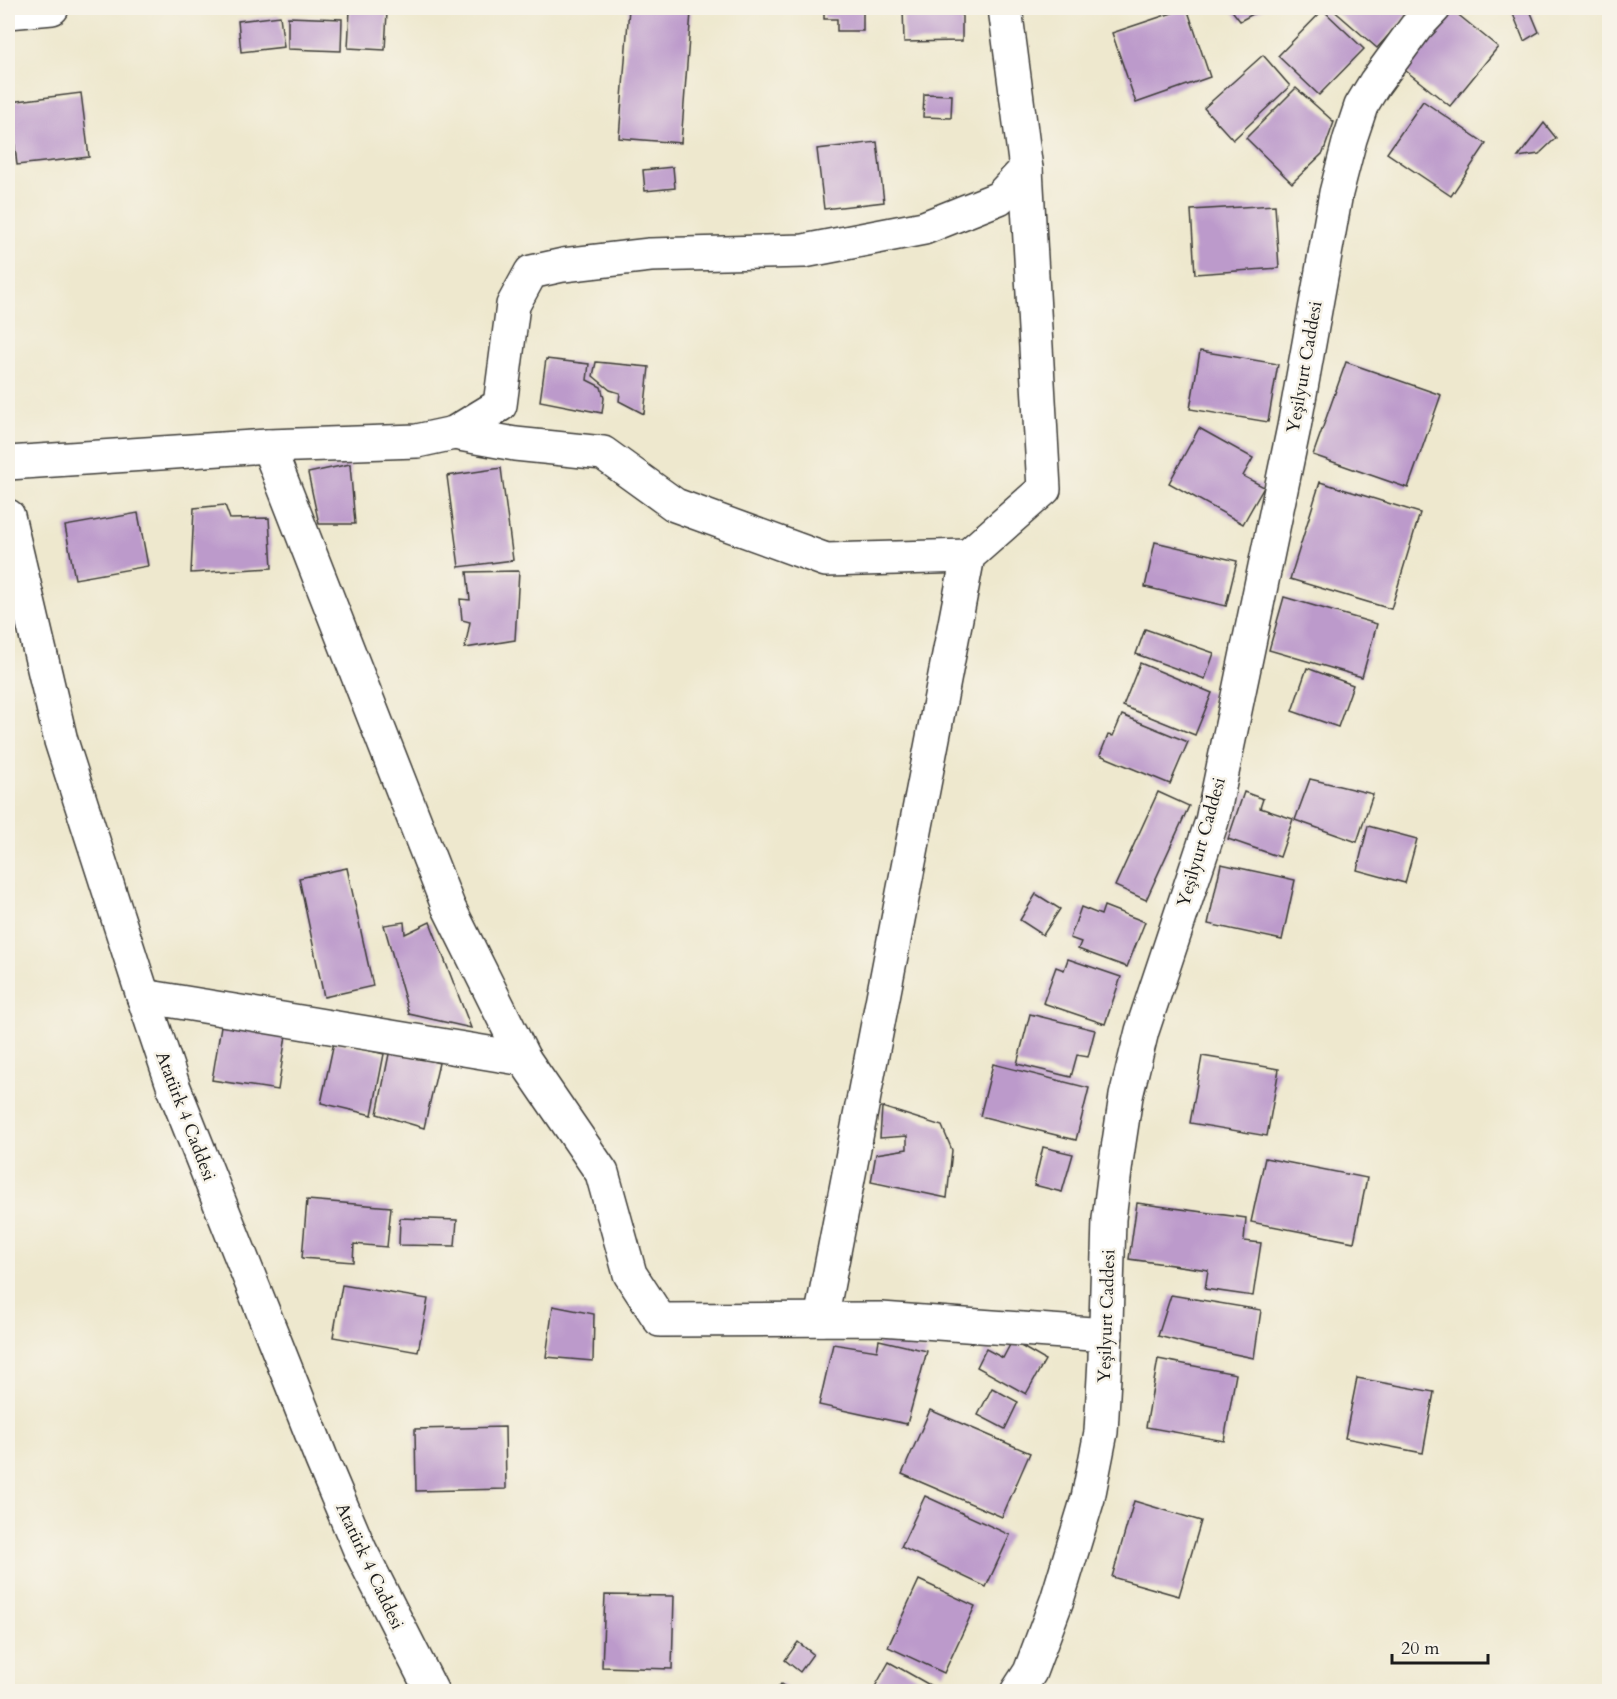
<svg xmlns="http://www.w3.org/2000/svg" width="1617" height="1699" font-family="Cardo,serif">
<rect width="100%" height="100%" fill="#f7f3e8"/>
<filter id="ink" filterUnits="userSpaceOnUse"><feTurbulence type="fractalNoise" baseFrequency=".0167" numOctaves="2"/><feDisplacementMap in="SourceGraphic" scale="12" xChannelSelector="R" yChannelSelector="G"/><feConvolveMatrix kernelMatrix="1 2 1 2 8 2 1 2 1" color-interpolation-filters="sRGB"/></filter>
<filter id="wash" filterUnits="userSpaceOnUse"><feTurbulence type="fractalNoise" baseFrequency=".008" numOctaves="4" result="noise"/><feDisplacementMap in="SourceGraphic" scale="24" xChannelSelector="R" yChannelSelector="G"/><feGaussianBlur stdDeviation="1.35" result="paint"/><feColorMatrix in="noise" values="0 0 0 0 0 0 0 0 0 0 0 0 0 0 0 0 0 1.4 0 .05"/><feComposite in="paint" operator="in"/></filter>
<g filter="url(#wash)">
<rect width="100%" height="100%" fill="#eee8ce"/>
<g id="blocks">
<g fill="#bc9acb">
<polygon points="629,8 691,12 681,143 619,138"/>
<polygon points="824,8 863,8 863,31 837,31 837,19 824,19"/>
<polygon points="903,8 962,8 962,41 904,42"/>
<polygon points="1187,8 1210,77 1136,103 1112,33"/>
<polygon points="1230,8 1264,8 1240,21"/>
<polygon points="1331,8 1413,8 1377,48"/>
<polygon points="1450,8 1498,47 1450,106 1401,67"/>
<polygon points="1526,8 1529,8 1539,32 1524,41 1513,14"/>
<polygon points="350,10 387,12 385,50 348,48"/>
<polygon points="1323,10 1364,49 1319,95 1278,56"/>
<polygon points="280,16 284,47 241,52 238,21"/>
<polygon points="288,17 342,19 341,51 288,49"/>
<polygon points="1263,55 1290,86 1233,140 1204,108"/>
<polygon points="1296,88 1334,122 1323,153 1292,183 1246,138"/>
<polygon points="81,93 89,157 17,165 10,102"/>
<polygon points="924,94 952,95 951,118 923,117"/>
<polygon points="1423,101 1486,144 1451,196 1387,153"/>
<polygon points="1544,123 1556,138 1539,154 1518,157"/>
<polygon points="877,142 884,202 824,209 817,149"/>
<polygon points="673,167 675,188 645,191 643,170"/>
<polygon points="1275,205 1279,268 1195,274 1191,210"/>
<polygon points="1200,351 1278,364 1268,422 1190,409"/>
<polygon points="546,359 589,364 587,380 601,387 604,398 602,413 540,401"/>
<polygon points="596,362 649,367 644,414 619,401 620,393 610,390 593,376"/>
<polygon points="1346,362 1441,395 1408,488 1313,455"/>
<polygon points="1199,428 1253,458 1243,476 1264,487 1243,524 1169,483"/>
<polygon points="350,464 355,524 319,524 308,473"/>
<polygon points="501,468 513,560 459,567 447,476"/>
<polygon points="1320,482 1420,513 1391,609 1290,579"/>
<polygon points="225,505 230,519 269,518 272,568 191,573 194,508"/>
<polygon points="138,513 148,566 75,579 65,526"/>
<polygon points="1155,542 1237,561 1226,606 1145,587"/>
<polygon points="519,571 515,640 465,648 470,622 462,620 460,599 470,600 467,572"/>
<polygon points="1284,597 1377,624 1362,677 1269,650"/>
<polygon points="1145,629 1214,653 1205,679 1136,654"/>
<polygon points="1140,663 1212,693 1195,735 1123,706"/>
<polygon points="1307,668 1353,685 1338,727 1292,711"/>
<polygon points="1122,715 1188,742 1170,784 1100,755 1108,735 1113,736"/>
<polygon points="1310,779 1373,794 1357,842 1295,820"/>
<polygon points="1158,792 1189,806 1146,900 1115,886"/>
<polygon points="1244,792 1263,799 1260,808 1293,819 1280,857 1228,839"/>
<polygon points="1368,826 1417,839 1405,883 1357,870"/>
<polygon points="1221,864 1295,880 1282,940 1208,924"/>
<polygon points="347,868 373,986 324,997 299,878"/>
<polygon points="1036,894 1060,909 1043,935 1020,920"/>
<polygon points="1104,906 1145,922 1127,967 1078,949 1081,942 1070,938 1081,907 1101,915"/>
<polygon points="404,922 405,934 430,922 471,1028 409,1014 384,925"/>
<polygon points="1068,959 1121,977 1105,1024 1043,1003 1056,967 1064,970"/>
<polygon points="1030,1014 1095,1030 1088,1057 1077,1055 1071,1077 1017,1064"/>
<polygon points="221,1026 286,1035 278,1090 212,1080"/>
<polygon points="334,1042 384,1054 372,1115 321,1103"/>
<polygon points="390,1049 439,1063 424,1128 377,1114"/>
<polygon points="1202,1056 1279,1069 1267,1136 1190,1123"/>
<polygon points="993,1064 1089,1088 1076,1140 980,1116"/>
<polygon points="882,1107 942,1126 952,1150 947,1198 871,1182 876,1154 907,1149 907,1136 880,1138"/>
<polygon points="1043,1147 1073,1154 1062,1192 1034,1185"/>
<polygon points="1265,1158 1367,1178 1354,1242 1251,1222"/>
<polygon points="307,1200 391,1207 387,1247 354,1244 353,1262 302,1258"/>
<polygon points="1137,1203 1246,1218 1244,1241 1261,1243 1253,1296 1205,1289 1208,1270 1129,1259"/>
<polygon points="400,1218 457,1220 455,1246 399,1245"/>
<polygon points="342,1285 428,1299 418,1352 333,1337"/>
<polygon points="1171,1295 1261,1310 1254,1358 1201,1347 1158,1336"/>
<polygon points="553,1306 594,1314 593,1361 546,1357"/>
<polygon points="879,1340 927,1351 907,1424 819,1405 833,1344 877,1351"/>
<polygon points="1012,1341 1045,1360 1026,1394 977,1367 986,1349 1003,1358"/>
<polygon points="1158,1359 1236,1374 1224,1441 1146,1427"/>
<polygon points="1357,1378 1434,1392 1423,1453 1345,1438"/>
<polygon points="992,1388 1018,1402 1005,1429 978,1415"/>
<polygon points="930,1410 1030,1453 1002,1517 902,1474"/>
<polygon points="505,1427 506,1489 416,1491 415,1429"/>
<polygon points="925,1496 1010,1535 986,1587 901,1547"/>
<polygon points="1134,1501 1201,1521 1179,1596 1112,1577"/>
<polygon points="919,1580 975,1606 944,1673 888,1647"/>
<polygon points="605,1595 674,1596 672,1669 602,1667"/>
<polygon points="798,1642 813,1654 800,1672 785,1660"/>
<polygon points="889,1662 942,1692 872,1692"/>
<polygon points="781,1684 792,1692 775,1692"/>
</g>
</g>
</g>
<g filter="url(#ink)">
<use href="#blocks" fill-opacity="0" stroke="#3c3b37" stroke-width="1.5"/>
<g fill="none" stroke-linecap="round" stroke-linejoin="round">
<defs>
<g id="street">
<polyline points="8,12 52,8"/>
<polyline points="454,433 515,444 603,453 675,505 826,560 968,556"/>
<polyline points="268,446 448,906 524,1059"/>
<polyline points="8,463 268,446 417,441 454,433 500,405 513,305 531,272 563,265 650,255 804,251 924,228 999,198 1026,169 1005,8"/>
<polyline points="143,996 524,1059 602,1173 630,1274 660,1320 881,1319 1106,1335"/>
<polyline points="821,1319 968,556 1044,489 1026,169"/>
</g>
<g id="secondary">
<polyline points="8,516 61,741 143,996 174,1088 322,1460 360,1550 432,1692"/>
<polyline points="1017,1692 1030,1672 1057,1600 1088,1498 1101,1432 1105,1359 1109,1219 1116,1162 1126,1096 1142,1031 1212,821 1294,427 1336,193 1350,139 1361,106 1375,83 1416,27 1434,8"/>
</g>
</defs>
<use href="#street" stroke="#3c3b37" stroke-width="36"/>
<use href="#secondary" stroke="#3c3b37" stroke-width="36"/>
<use href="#street" stroke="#fff" stroke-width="33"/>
<use href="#secondary" stroke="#fff" stroke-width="33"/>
</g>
</g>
<g text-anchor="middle" stroke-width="5" stroke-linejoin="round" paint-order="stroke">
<g font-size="18" fill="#1c1c1c" stroke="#f7f3e8">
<text transform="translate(1304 367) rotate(-80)" y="6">Yeşilyurt Caddesi</text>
<text transform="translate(1201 842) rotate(-74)" y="6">Yeşilyurt Caddesi</text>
<text transform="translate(186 1116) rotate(69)" y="6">Atatürk 4 Caddesi</text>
<text transform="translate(1106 1316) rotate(-88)" y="6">Yeşilyurt Caddesi</text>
<text transform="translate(370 1566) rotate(65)" y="6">Atatürk 4 Caddesi</text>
</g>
</g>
<rect width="1617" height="1699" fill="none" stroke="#f7f3e8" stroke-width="30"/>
<path d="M1392 1654v9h96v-9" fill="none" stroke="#1c1c1c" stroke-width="3"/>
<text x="1401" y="1654" font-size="18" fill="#1c1c1c" stroke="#f7f3e8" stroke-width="4.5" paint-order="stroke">20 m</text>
</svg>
